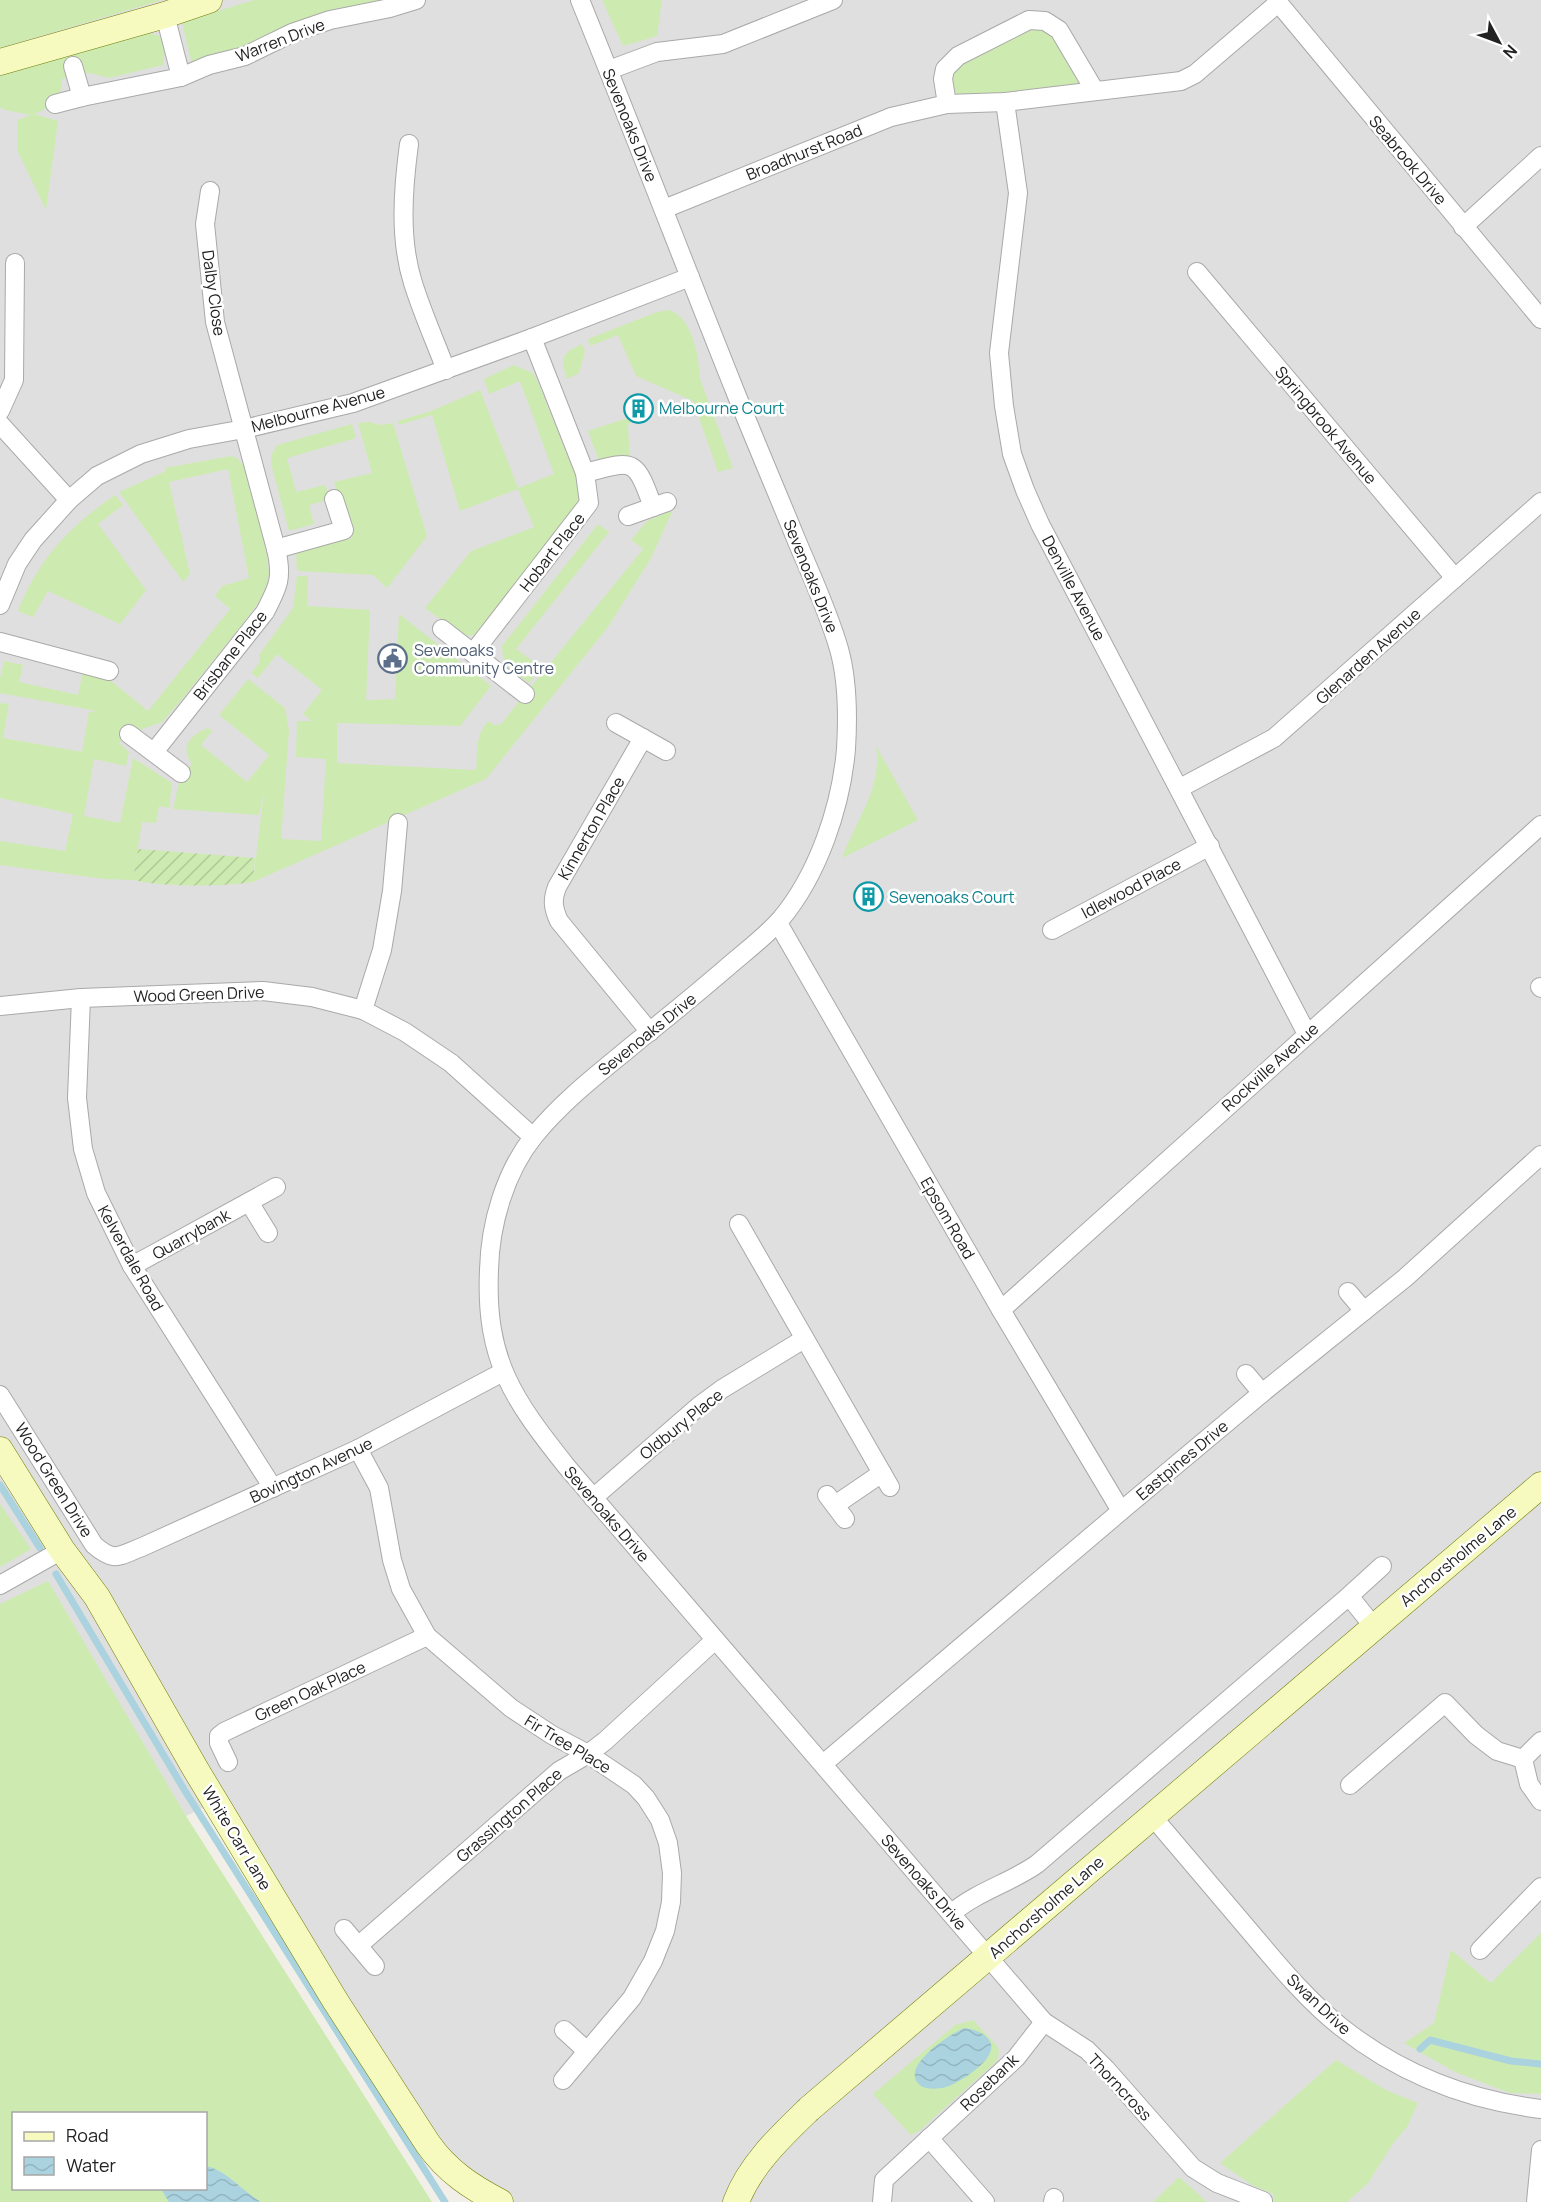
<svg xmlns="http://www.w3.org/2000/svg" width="1541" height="2202" font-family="Manrope,sans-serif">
<defs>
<pattern id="garden-furrows" width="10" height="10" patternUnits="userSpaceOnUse" patternTransform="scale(1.5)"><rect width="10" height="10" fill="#cdebb0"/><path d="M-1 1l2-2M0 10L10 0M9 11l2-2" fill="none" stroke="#b0c997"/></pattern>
<pattern id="water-waves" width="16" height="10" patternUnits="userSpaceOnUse" patternTransform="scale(1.5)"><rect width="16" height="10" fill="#aad3df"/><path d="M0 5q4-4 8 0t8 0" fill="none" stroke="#92b5bf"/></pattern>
</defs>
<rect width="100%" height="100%" fill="#f2efe9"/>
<polygon fill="#e0dfdf" points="0,0 1541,0 1541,2202 500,2202 468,2184 215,1802 186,1816 0,1891"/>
<g fill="#cdebb0" fill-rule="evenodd">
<polygon points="0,0 162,0 0,48"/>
<polygon points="254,0 412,0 194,73 182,22"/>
<polygon points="602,0 662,0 657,36 623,46"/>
<polygon points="1045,21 1090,84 997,94 945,94 958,56"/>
<polygon points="145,32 160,36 165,50 163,65 109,78 90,73 62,79 59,103 34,114 58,121 46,210 17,150 18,120 31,115 5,110 0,107 0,76"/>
<path d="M669,310C693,318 699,357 700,379L733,468L718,472L693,401L636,376L618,335L590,346L588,339L657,312Z"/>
<path d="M582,344L585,352L579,373L567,379C560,358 561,353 582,344Z"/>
<polygon points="514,365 533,373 537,380 576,477 579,503 558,532 478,630 474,635 463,636 425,608 471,551 534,527 518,489 460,511 432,415 399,425 398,421 431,411 480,390 518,488 554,474 520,381 489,394 484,379"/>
<polygon points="634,416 628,426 630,465 602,469 588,431"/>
<polygon points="369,422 381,425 393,423 427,536 387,588 373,575 297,571 296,552 352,538 334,482 372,473 358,423"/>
<polygon points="352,424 356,438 287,458 296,492 325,485 330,499 309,505 314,524 289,531 271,464 272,454 277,445"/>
<polygon points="231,456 237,458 244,466 253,497 267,556 269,574 266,588 258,603 241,626 179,703 162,722 129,734 119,743 129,752 126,766 94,759 84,816 120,823 133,758 172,783 169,808 159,806 156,823 142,822 133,880 104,879 0,865 0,841 65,851 73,814 0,798 0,703 9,704 3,738 82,752 89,712 97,711 0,693 0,678 4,661 23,665 19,682 78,695 83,671 105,676 148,711 230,609 215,596 222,586 249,578 228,469 169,482 190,574 183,582 119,492 166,471 165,468"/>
<path d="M115,495L123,505L98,524L146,590L120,624L48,591L33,617L18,611C39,558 69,527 115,495Z"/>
<path d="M673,510L651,558L608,627L486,779L253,882L264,792L259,815L173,809L181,773L192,764C179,747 191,734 208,728L212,731L201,745L247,782L269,755L219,715L248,679L285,708L289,731L281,839L321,841L326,759L296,757L297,721H312L303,714L322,690L277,654L258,678L251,673L260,662L259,655L293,608L297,576H308L307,606L370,610L366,700L395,699L399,614L491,686L460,726L337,723V763L476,770C478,750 474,738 488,721L494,725L501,724L643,549L631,540L647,521Z"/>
<path d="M598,524L609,532L516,649L541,667L529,683C513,671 503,667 502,646Z"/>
<path d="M876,746L918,820L842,858C855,822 883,787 876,746Z"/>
<polygon points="0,1504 31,1549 0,1567"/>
<path d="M48,1581L186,1816L432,2202H0V1604ZM14,2114H206V2188H14Z"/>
<polygon points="1541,1933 1541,2094 1510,2093 1455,2072 1404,2043 1434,2023 1451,1950 1491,1983"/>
<polygon points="973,2020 998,2047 999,2053 997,2061 919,2131 911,2135 873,2094 955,2025"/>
<polygon points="1336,2060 1386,2090 1418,2103 1407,2127 1394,2142 1368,2183 1347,2202 1274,2202 1273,2194 1252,2185 1220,2163"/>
<polygon points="1179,2177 1207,2202 1153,2202"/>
</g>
<path fill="url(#garden-furrows)" d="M138,849L255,858L253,882C224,887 161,887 133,880Z"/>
<g fill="url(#water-waves)">
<path d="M964,2028C976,2029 997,2037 990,2053C985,2066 955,2086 942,2088C933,2089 922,2090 917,2082C904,2064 950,2034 964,2028Z"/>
<path d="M206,2166C228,2171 242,2191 261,2202H169L161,2189L206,2188Z"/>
</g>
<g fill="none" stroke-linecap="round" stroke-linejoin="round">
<g stroke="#aad3df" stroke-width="7">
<polyline points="0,1485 40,1548"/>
<polyline points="56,1574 185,1791 445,2202"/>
<polyline points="1420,2049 1430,2040 1511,2061 1541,2064"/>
</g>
<defs>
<g id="street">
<path d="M580,0C633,130 683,261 735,391C755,441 776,490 796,539C811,575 828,611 839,649C848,681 848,716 846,749C841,807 818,875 780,920C764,938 742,954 724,970C696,994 668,1017 639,1040C603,1070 564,1099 534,1136C505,1172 490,1224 489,1270C485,1360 513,1399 567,1467L1044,2022L1087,2050L1106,2069L1193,2168L1217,2183L1263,2201"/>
<polyline points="1276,0 1541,319"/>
<polyline points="165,15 181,77"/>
<polyline points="73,66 82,97"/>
<polyline points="609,70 657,52 723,44 833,0"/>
<polyline points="1005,102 1018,193 999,353 1004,406 1012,454 1025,490 1040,524 1307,1034"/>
<polyline points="55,104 82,97 181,77 209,65 245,56 292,33 330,20 390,8 416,0"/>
<polyline points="947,104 943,79 945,69 958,56 1029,20 1045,21 1059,30 1095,91"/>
<path d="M409,144C403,189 399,239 413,283C422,312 435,341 446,370"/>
<polyline points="664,209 891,117 947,104 1005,102 1181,81 1195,74 1278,3"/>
<polyline points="1463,227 1541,156"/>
<polyline points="1197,272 1455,578"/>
<polyline points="0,411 14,380 15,263"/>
<polyline points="0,424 69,500"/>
<path d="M585,473C634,460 635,457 653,507"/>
<polyline points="628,516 667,502"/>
<polyline points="276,549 344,530 334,499"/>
<polyline points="0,605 17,564 33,540 69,500 97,476 141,454 189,439 244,429 353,403 532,338 690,277"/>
<polyline points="442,629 525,694"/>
<polyline points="0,642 109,671"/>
<polyline points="473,653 589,503 585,473 532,338"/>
<polyline points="616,723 666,751"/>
<polyline points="129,734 181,773"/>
<path d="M643,738L557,887C552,900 553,908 559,921L650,1032"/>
<path d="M154,752L265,612C278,587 283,578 276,549L215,322L205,224L210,191"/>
<polyline points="1180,788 1274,738 1541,502"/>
<polyline points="778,923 1001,1310 1121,1511"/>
<polyline points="1052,930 1210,846"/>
<polyline points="1540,987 1541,988"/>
<polyline points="81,998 77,1098 83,1149 96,1193 132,1266 273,1488"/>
<polyline points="0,1006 81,998 263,991 312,997 363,1010 405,1032 451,1063 533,1137"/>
<polyline points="363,1010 382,950 392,891 398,823"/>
<polyline points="249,1202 268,1233"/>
<polyline points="739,1224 890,1487"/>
<polyline points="132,1266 276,1187"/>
<polyline points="1348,1292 1364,1311"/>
<polyline points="1001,1310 1541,825"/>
<polyline points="1246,1374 1262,1393"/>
<path d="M0,1395L94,1545C115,1563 118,1556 142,1547L358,1449L503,1372"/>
<polyline points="358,1449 379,1488 392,1560 401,1589 427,1636 511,1708 552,1735 588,1754 634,1785 646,1798 660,1820 668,1843 672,1873 671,1902 665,1931 653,1961 632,1998 563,2080"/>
<polyline points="827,1495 845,1519"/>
<polyline points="593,1498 699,1406 722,1389 804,1339"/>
<polyline points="835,1505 882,1473"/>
<polyline points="0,1585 62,1550"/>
<polyline points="1349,1596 1382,1566"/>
<polyline points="1523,1759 1529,1784 1541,1801"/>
<polyline points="1523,1759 1541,1741"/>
<polyline points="228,1762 219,1743 219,1736 224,1732 427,1636"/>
<polyline points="823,1764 1121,1511 1262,1393 1405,1278 1541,1155"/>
<polyline points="1350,1785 1445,1703 1476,1735 1497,1751 1523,1759"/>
<path d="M1152,1816C1186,1856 1219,1895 1253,1935C1280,1967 1307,2000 1341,2027C1400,2074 1467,2100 1541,2109"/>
<path d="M952,1913C978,1891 1010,1883 1037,1864L1349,1596L1374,1627"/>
<polyline points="344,1929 375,1966"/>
<polyline points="358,1946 559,1771 588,1754 605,1741 715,1640"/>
<polyline points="1480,1950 1541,1887"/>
<polyline points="564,2030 587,2051"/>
<polyline points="929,2138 985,2202"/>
<polyline points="882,2202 884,2180 1016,2058 1044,2022"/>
<polyline points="1053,2202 1054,2198"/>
<polyline points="1536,2202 1541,2150"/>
</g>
<g id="secondary">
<polyline points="0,62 165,15 209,0"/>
<path d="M0,1450L62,1550L97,1597L196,1770L336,2002L428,2144C447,2171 471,2187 500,2202"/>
<path d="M736,2202C750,2165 781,2136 809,2109L1541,1485"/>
</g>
</defs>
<use href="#street" stroke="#a9a9a9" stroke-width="20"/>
<use href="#secondary" stroke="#707d05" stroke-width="27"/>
<use href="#street" stroke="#fff" stroke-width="18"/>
<use href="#secondary" stroke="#f7fabf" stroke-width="26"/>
</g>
<defs>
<symbol id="building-ring" viewBox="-11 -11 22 22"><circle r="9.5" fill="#fff" stroke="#0f9aa8" stroke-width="1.5"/><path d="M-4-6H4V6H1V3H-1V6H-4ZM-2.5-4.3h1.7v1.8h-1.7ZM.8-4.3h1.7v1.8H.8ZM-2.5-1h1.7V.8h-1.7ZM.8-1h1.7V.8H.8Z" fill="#0f9aa8"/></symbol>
<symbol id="civic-ring" viewBox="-11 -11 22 22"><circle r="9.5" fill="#fff" stroke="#5c6f8a" stroke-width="1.5"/><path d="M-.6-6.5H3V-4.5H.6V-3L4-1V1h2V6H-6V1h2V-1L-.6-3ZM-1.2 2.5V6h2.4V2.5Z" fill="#5c6f8a"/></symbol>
</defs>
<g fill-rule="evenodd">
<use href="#building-ring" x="622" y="392" width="33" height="33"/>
<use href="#civic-ring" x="376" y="642" width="33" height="33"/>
<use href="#building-ring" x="852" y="880" width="33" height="33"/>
</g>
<g text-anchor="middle" stroke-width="5" stroke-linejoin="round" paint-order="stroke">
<g font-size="16" fill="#222" stroke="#fff">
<text transform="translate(280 40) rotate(-21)" y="6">Warren Drive</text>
<text transform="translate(630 125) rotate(68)" y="6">Sevenoaks Drive</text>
<text transform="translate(804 152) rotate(-22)" y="6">Broadhurst Road</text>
<text transform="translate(1408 160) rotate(50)" y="6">Seabrook Drive</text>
<text transform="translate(214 293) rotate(82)" y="6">Dalby Close</text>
<text transform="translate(318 409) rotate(-15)" y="6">Melbourne Avenue</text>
<text transform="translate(1326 425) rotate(50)" y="6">Springbrook Avenue</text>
<text transform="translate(552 552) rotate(-52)" y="6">Hobart Place</text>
<text transform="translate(811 576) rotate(68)" y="6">Sevenoaks Drive</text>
<text transform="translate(1074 588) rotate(62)" y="6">Denville Avenue</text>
<text transform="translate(230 655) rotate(-52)" y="6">Brisbane Place</text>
<text transform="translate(1368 656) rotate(-42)" y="6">Glenarden Avenue</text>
<text transform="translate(591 828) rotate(-60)" y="6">Kinnerton Place</text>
<text transform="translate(1131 888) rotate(-28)" y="6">Idlewood Place</text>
<text transform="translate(199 994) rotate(-2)" y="6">Wood Green Drive</text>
<text transform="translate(647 1034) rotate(-39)" y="6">Sevenoaks Drive</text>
<text transform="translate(1270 1067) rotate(-42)" y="6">Rockville Avenue</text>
<text transform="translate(948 1218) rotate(60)" y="6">Epsom Road</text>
<text transform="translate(191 1234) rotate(-29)" y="6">Quarrybank</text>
<text transform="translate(131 1258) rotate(61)" y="6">Kelverdale Road</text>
<text transform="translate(681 1424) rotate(-39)" y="6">Oldbury Place</text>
<text transform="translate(1182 1460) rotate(-40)" y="6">Eastpines Drive</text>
<text transform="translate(311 1470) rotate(-25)" y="6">Bovington Avenue</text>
<text transform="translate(54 1480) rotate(58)" y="6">Wood Green Drive</text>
<text transform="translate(607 1514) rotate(49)" y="6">Sevenoaks Drive</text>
<text transform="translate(1458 1556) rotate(-40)" y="6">Anchorsholme Lane</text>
<text transform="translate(310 1691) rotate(-25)" y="6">Green Oak Place</text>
<text transform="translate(568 1744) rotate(31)" y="6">Fir Tree Place</text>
<text transform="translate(509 1815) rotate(-41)" y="6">Grassington Place</text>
<text transform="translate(237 1838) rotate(59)" y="6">White Carr Lane</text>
<text transform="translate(924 1882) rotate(49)" y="6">Sevenoaks Drive</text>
<text transform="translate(1046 1907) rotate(-41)" y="6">Anchorsholme Lane</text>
<text transform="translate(1319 2004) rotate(43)" y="6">Swan Drive</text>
<text transform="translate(989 2082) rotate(-44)" y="6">Rosebank</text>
<text transform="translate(1120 2087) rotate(47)" y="6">Thorncross</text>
</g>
<g font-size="16" fill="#0d838f" stroke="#fff" text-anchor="start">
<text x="659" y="414">Melbourne Court</text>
<text x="889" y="903">Sevenoaks Court</text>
</g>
<g font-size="16" fill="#4e5e75" stroke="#fff" text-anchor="start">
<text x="414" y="656">Sevenoaks<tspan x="414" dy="18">Community Centre</tspan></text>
</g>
</g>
<rect x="12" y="2112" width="195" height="78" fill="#ffffff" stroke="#a7a7a7" stroke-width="1.5"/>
<rect x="24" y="2132" width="30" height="9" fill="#f7fabf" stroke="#a7a7a7" stroke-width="1.5"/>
<text x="66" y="2142" font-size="18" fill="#222222">Road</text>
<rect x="24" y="2157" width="30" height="18" fill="url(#water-waves)" stroke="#a7a7a7" stroke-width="1.5"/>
<text x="66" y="2172" font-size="18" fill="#222222">Water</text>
<g transform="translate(1499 42) rotate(131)" stroke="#ffffff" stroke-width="4.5" paint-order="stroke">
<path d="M0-4.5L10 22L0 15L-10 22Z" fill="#222222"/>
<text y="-9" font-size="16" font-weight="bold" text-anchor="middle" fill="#222222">N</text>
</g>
</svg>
